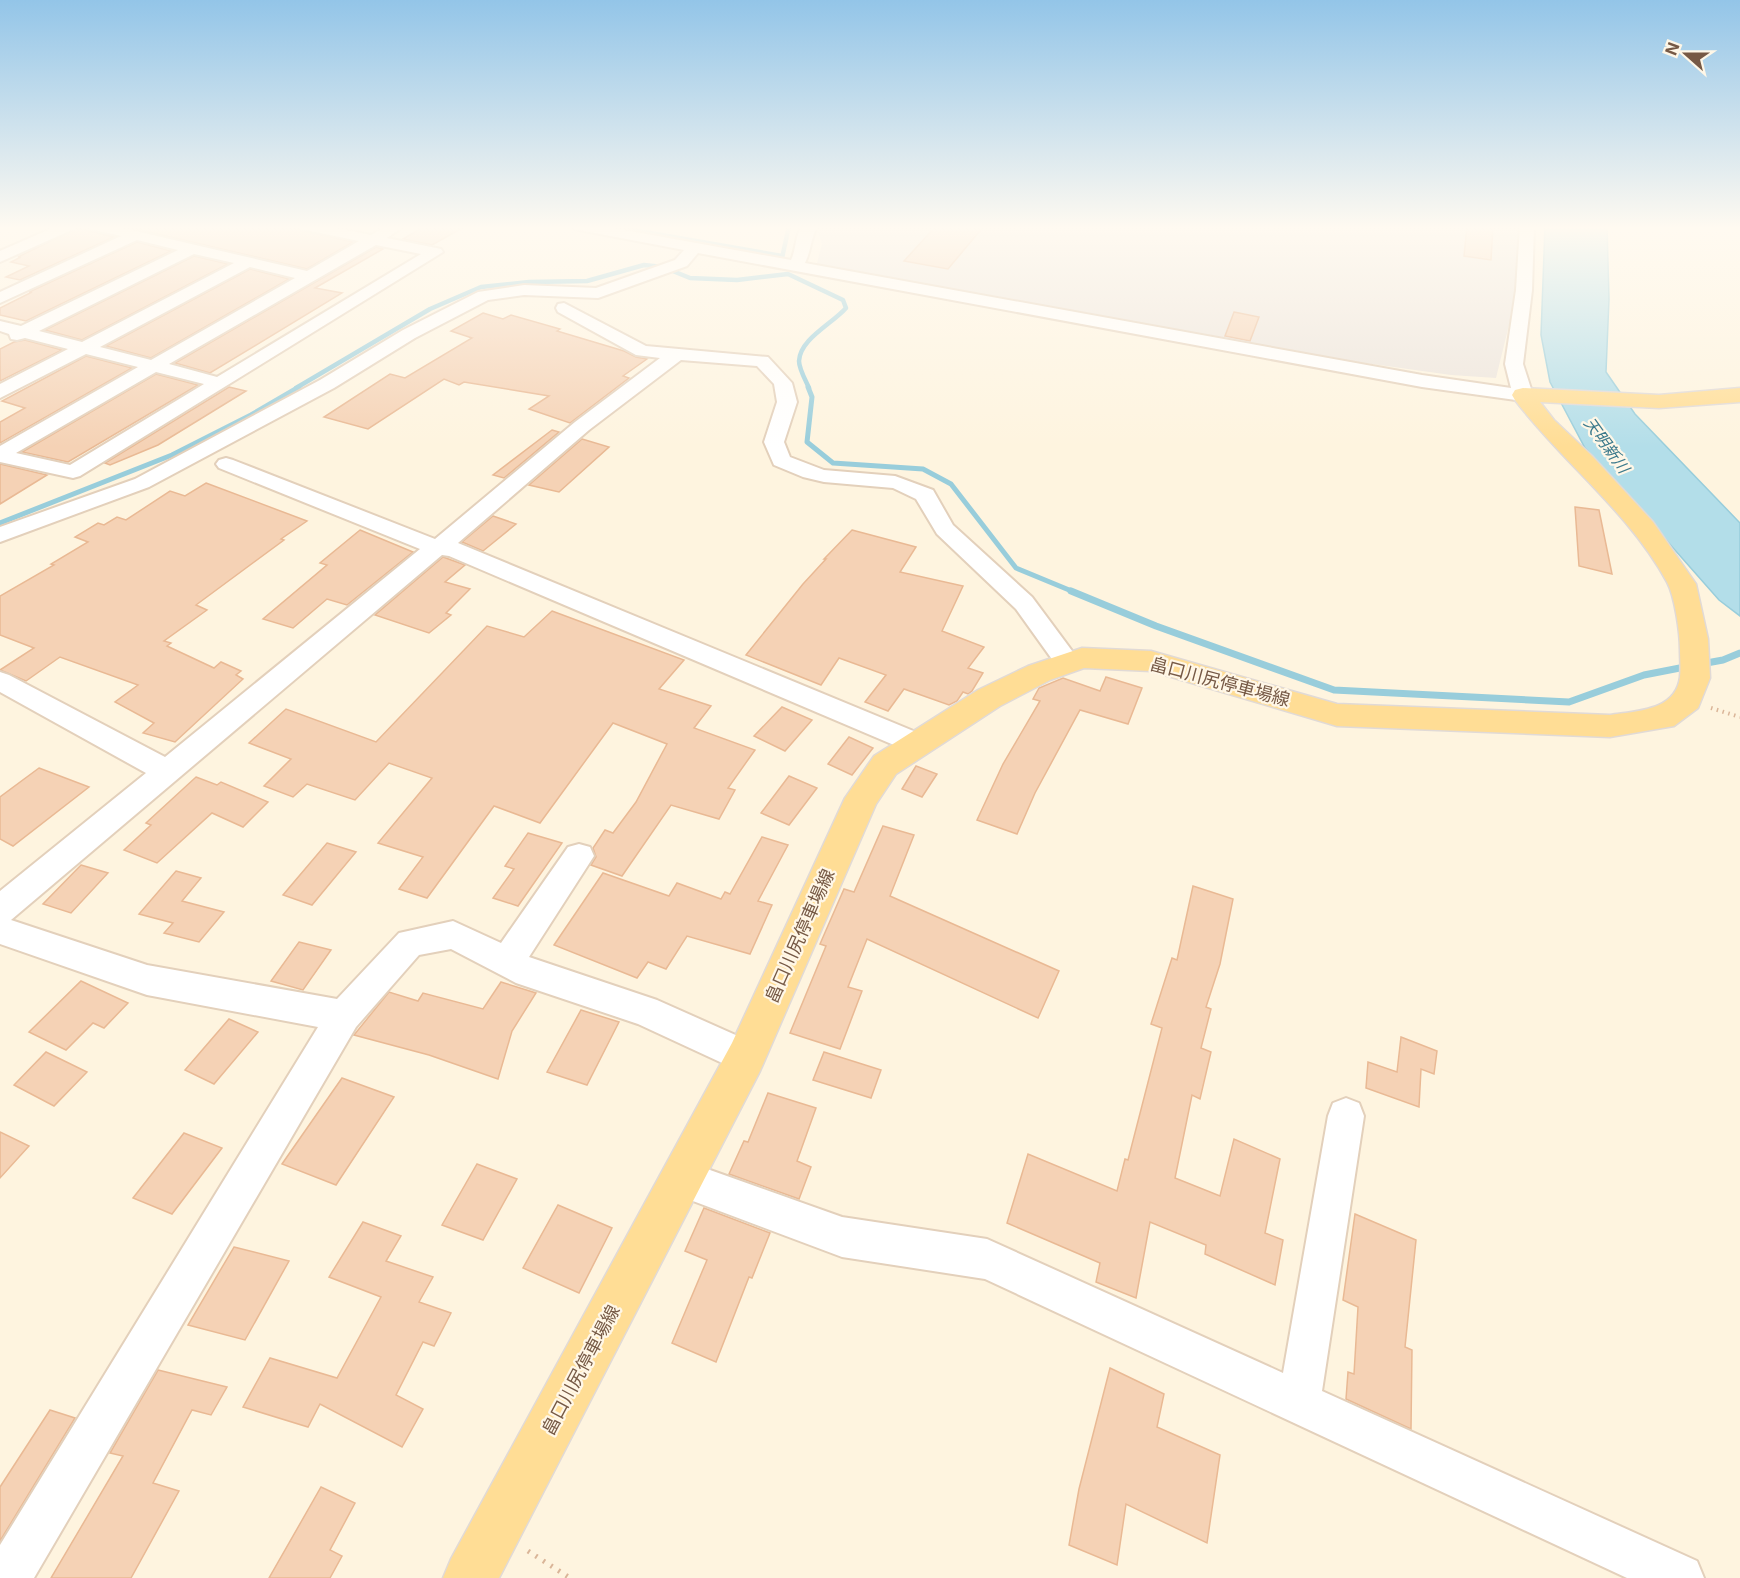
<svg xmlns="http://www.w3.org/2000/svg" width="1740" height="1578" font-family="Inter,'Noto Sans JP',sans-serif">
<rect width="100%" height="100%" fill="#fef4df"/>
<polygon fill="#ece4dc" points="823,226 1524,226 1519,284 1496,378 1451,375 1258,348 816,267 822,244 818,231"/>
<polygon fill="#b3dee9" stroke="#98cddb" stroke-width="1.5" points="1545,226 1607,226 1609,299 1606,372 1635,414 1740,523 1740,616 1719,600 1585,448 1550,382 1541,335"/>
<g fill="none" stroke-linecap="round" stroke-linejoin="round">
<g stroke="#98cddb" stroke-width="4.5">
<polyline points="628,226 633,230 782,256"/>
<polyline points="782,258 789,226"/>
<path d="M296,388L430,309L481,287L529,282L587,281L644,265L663,267L690,278L737,280L788,274L843,300L846,308C832,324 800,339 799,361C799,369 806,381 809,388"/>
</g>
<g stroke="#98cddb" stroke-width="5">
<polyline points="808,387 812,397 807,442 833,463 923,469 951,484 1016,568 1074,592"/>
<polyline points="0,523 172,455 251,415 299,387"/>
</g>
<g stroke="#98cddb" stroke-width="7">
<polyline points="1071,591 1156,626 1334,690 1569,702 1644,675 1690,666"/>
<polyline points="1701,664 1723,660 1740,653"/>
</g>
</g>
<g fill="#f5d2b5" stroke="#e9b994" stroke-width="1.5">
<polygon points="123,226 284,226 353,242 307,269"/>
<polygon points="425,226 466,226 432,245 403,239"/>
<polygon points="936,226 984,226 948,269 904,261"/>
<polygon points="1467,226 1493,226 1491,260 1464,256"/>
<polygon points="77,228 114,237 20,280 6,277 29,266 11,262 21,257 18,257"/>
<polygon points="137,242 171,251 26,321 0,315 0,308 32,292 29,292"/>
<polygon points="376,247 383,249 315,288 342,293 210,373 175,363"/>
<polygon points="194,256 228,264 82,340 45,330"/>
<polygon points="250,269 289,279 151,358 106,346"/>
<polygon points="1234,312 1259,317 1250,341 1225,336"/>
<polygon points="483,313 503,319 511,315 560,329 557,331 624,351 636,357 647,359 623,376 629,378 570,423 529,409 549,396 464,382 459,385 444,379 368,429 324,417 390,374 405,378 472,338 451,331"/>
<polygon points="25,340 62,350 0,381 0,349 14,342"/>
<polygon points="86,356 132,368 0,443 0,422 25,408 2,401"/>
<polygon points="156,374 198,385 68,462 22,452"/>
<polygon points="229,387 246,391 158,445 110,465 105,463"/>
<polygon points="552,430 559,432 504,478 493,475"/>
<polygon points="582,439 609,447 559,492 529,485"/>
<polygon points="0,464 47,475 0,504"/>
<polygon points="206,483 307,521 281,539 284,540 196,605 207,610 164,641 171,643 167,646 214,668 221,662 241,671 236,675 243,679 175,742 143,733 154,723 115,702 138,685 60,657 26,681 0,670 34,648 0,635 0,596 54,565 51,564 88,542 75,537 98,523 104,525 117,517 126,520 170,491 185,496"/>
<polygon points="1575,507 1599,510 1612,574 1579,566"/>
<polygon points="493,516 516,524 483,551 462,542"/>
<polygon points="360,530 413,552 347,605 327,599 293,628 263,619 327,565 320,563"/>
<polygon points="852,530 916,547 900,572 963,586 942,631 984,647 968,668 983,673 972,691 968,694 963,692 957,701 949,705 904,689 888,711 865,702 886,675 839,658 821,685 746,655 803,584 826,559 824,559"/>
<polygon points="443,557 465,565 445,582 470,589 446,613 451,615 429,633 375,615"/>
<polygon points="552,611 684,660 659,689 711,706 694,728 755,750 728,788 735,790 719,819 671,805 622,876 591,865 596,857 593,848 605,830 613,833 636,802 667,744 613,723 540,823 494,806 427,898 399,889 423,857 378,843 432,778 389,763 355,800 307,784 293,797 264,786 291,759 249,743 286,709 376,742 487,626 524,637"/>
<polygon points="1106,677 1142,688 1128,724 1080,710 1035,793 1017,834 977,820 1003,764 1040,701 1033,699 1039,688 1063,678 1100,691"/>
<polygon points="782,707 812,720 785,751 754,736"/>
<polygon points="849,737 873,748 852,775 828,764"/>
<polygon points="916,766 937,774 922,797 902,789"/>
<polygon points="39,768 89,787 13,846 0,839 0,797"/>
<polygon points="789,776 817,788 789,825 761,813"/>
<polygon points="196,777 217,785 221,782 268,802 243,827 212,813 157,863 124,850 151,825 146,823"/>
<polygon points="883,826 914,835 890,896 1059,971 1038,1018 867,939 848,987 862,991 840,1049 790,1033 826,946 820,944 844,889 854,892"/>
<polygon points="528,833 562,843 518,906 493,898 514,869 505,866"/>
<polygon points="762,837 788,845 758,901 772,905 750,954 687,936 666,969 648,962 637,978 554,945 603,873 669,896 677,883 721,899 725,892 730,894"/>
<polygon points="327,843 356,852 312,905 283,895"/>
<polygon points="81,865 108,873 71,913 43,904"/>
<polygon points="176,871 201,878 182,901 224,912 199,942 164,933 173,923 139,914"/>
<polygon points="1193,886 1233,899 1220,964 1206,1007 1211,1009 1201,1048 1211,1052 1200,1099 1192,1095 1175,1178 1220,1196 1234,1139 1280,1159 1265,1233 1283,1240 1275,1285 1205,1254 1206,1245 1150,1222 1136,1298 1096,1282 1100,1263 1007,1223 1028,1154 1117,1191 1125,1159 1128,1160 1162,1028 1151,1024 1172,958 1177,960"/>
<polygon points="299,942 331,950 303,990 271,981"/>
<polygon points="81,981 128,1003 104,1028 93,1023 66,1050 29,1032"/>
<polygon points="501,982 536,993 512,1031 498,1079 429,1055 354,1035 389,992 418,1001 423,993 483,1009"/>
<polygon points="581,1010 619,1022 587,1085 547,1072"/>
<polygon points="229,1019 258,1032 214,1084 185,1070"/>
<polygon points="1401,1037 1437,1051 1434,1074 1421,1069 1419,1107 1366,1088 1368,1062 1397,1072"/>
<polygon points="46,1052 87,1072 54,1106 14,1085"/>
<polygon points="824,1052 881,1070 871,1098 813,1080"/>
<polygon points="342,1078 394,1097 336,1185 282,1164"/>
<polygon points="768,1093 816,1108 797,1161 811,1167 799,1199 729,1174 744,1141 748,1142"/>
<polygon points="0,1132 29,1146 0,1178"/>
<polygon points="184,1133 222,1148 172,1214 133,1198"/>
<polygon points="477,1164 517,1179 483,1240 442,1225"/>
<polygon points="558,1205 612,1228 579,1293 523,1268"/>
<polygon points="704,1208 770,1233 752,1278 749,1277 716,1362 672,1343 707,1260 685,1251"/>
<polygon points="1355,1214 1416,1240 1405,1347 1412,1350 1411,1429 1346,1399 1348,1372 1354,1374 1358,1307 1343,1300"/>
<polygon points="363,1222 401,1236 386,1261 433,1277 419,1302 451,1313 434,1346 423,1342 396,1395 423,1409 402,1447 320,1404 308,1427 243,1407 270,1358 337,1378 381,1297 329,1277"/>
<polygon points="234,1247 289,1261 245,1340 188,1325"/>
<polygon points="1110,1368 1164,1394 1157,1427 1220,1455 1207,1543 1126,1504 1117,1565 1069,1545 1079,1489"/>
<polygon points="158,1370 227,1387 211,1415 192,1410 153,1483 179,1491 131,1578 51,1578 123,1456 110,1453"/>
<polygon points="50,1410 75,1418 0,1541 0,1487"/>
<polygon points="321,1487 355,1503 330,1550 342,1556 330,1578 269,1578"/>
</g>
<g fill="none" stroke-linecap="round" stroke-linejoin="round">
<defs>
<g id="minor">
<polygon points="57,226 76,226 74,229 0,262 0,251"/>
<path d="M89,226H114L307,271L359,241L301,229L299,226H327L371,235L387,226H404L387,238L441,249L443,252L80,476L73,478L0,462V446L138,367L86,354L0,398V384L68,349L25,338L17,340L11,339L9,334L0,331V321L21,326L178,250L137,240L0,303V292L121,236L91,229ZM376,245L421,254L217,377L169,364ZM194,254L234,263L82,342L39,331ZM250,267L295,278L151,360L100,347ZM156,372L204,384L70,465L16,453Z"/>
<path d="M572,226H602L791,260C797,248 794,236 803,226H818C810,239 812,248 805,263L1422,375L1511,388L1505,364L1516,290L1520,226H1534L1532,290L1523,364L1533,395L1530,399L1523,401L1422,387L698,253L687,266L598,298L524,295L488,300L415,338L334,388L149,487L0,542V527L135,479L320,380L403,330L478,292L524,285L596,288L675,260L684,250L579,230L574,229Z"/>
<polygon points="564,303 646,346 768,357 792,383 797,402 784,442 790,457 824,470 895,476 933,490 953,525 1032,597 1081,663 1077,669 1068,672 1059,669 1016,609 937,534 916,499 893,488 824,482 803,477 774,465 764,442 777,402 774,384 757,366 681,360 589,430 458,543 928,737 932,744 928,751 918,754 908,751 449,556 442,555 11,920 147,965 337,999 399,933 453,921 501,943 568,847 579,844 590,847 594,856 529,957 657,1000 758,1045 763,1057 758,1069 746,1074 638,1024 516,983 451,949 419,955 356,1027 34,1578 0,1578 0,1545 318,1027 147,995 0,944 0,891 146,773 0,692 0,672 9,675 165,757 420,549 219,468 216,464 219,460 226,458 233,460 435,539 575,422 660,358 636,355 558,312 556,308 558,304"/>
<polygon points="1346,1098 1359,1103 1364,1116 1322,1391 1697,1561 1704,1578 1627,1578 985,1279 842,1257 669,1192 663,1179 669,1166 682,1160 842,1217 987,1239 1283,1373 1328,1116 1333,1103"/>
</g>
<path id="major" d="M1523,388L1659,395L1740,388V402L1659,408L1540,402L1554,420L1592,456L1653,522L1696,584L1708,639L1710,678L1698,708L1674,726L1610,737L1337,726L1151,671L1084,668L1050,680L1000,706L896,774L876,804L760,1071L499,1578H443L451,1559L732,1043L845,798L874,756L978,690L1028,666L1082,648L1151,651L1337,704L1610,715C1636,711 1676,711 1680,677C1681,668 1680,658 1680,650C1680,633 1675,597 1667,582C1629,512 1563,463 1515,400L1512,395L1515,390Z"/>
</defs>
<use href="#minor" stroke="#e3d0bb" stroke-width="4"/>
<use href="#major" stroke="#e1dad6" stroke-width="3"/>
<polyline stroke="#dab598" stroke-width="4" stroke-dasharray="1.5 4.5" stroke-linecap="butt" points="1711,708 1740,717"/>
<polyline stroke="#dab598" stroke-width="5" stroke-dasharray="2 7" stroke-linecap="butt" points="528,1551 570,1578"/>
<use href="#minor" fill="#fff" fill-rule="evenodd"/>
<use href="#major" fill="#ffdd95" fill-rule="evenodd"/>
</g>
<linearGradient id="sky" x2="0" y2="1"><stop stop-color="#93c5e8"/><stop offset="0.51" stop-color="#fffaf1"/><stop offset="1" stop-color="#fffaf1" stop-opacity="0"/></linearGradient>
<rect width="1740" height="447" fill="url(#sky)"/>
<g text-anchor="middle" stroke-width="4.5" stroke-linejoin="round" paint-order="stroke">
<g font-size="16" font-style="italic" fill="#3d7a8c" stroke="#fff7e7">
<text transform="translate(1607 445) rotate(54)" y="6">天明新川</text>
</g>
<g font-size="18" fill="#765945" stroke="#fff7e7">
<text transform="translate(1220 682) rotate(15)" y="6">畠口川尻停車場線</text>
<text transform="translate(800 936) rotate(-66)" y="6">畠口川尻停車場線</text>
<text transform="translate(581 1370) rotate(-62)" y="6">畠口川尻停車場線</text>
</g>
</g>
<g transform="translate(1686 54) rotate(291)" stroke="#fff7e7" stroke-width="4.5" paint-order="stroke">
<path d="M0-4.5L10 22L0 15L-10 22Z" fill="#765945"/>
<text y="-9" font-size="16" font-weight="bold" text-anchor="middle" fill="#765945">N</text>
</g>
</svg>
